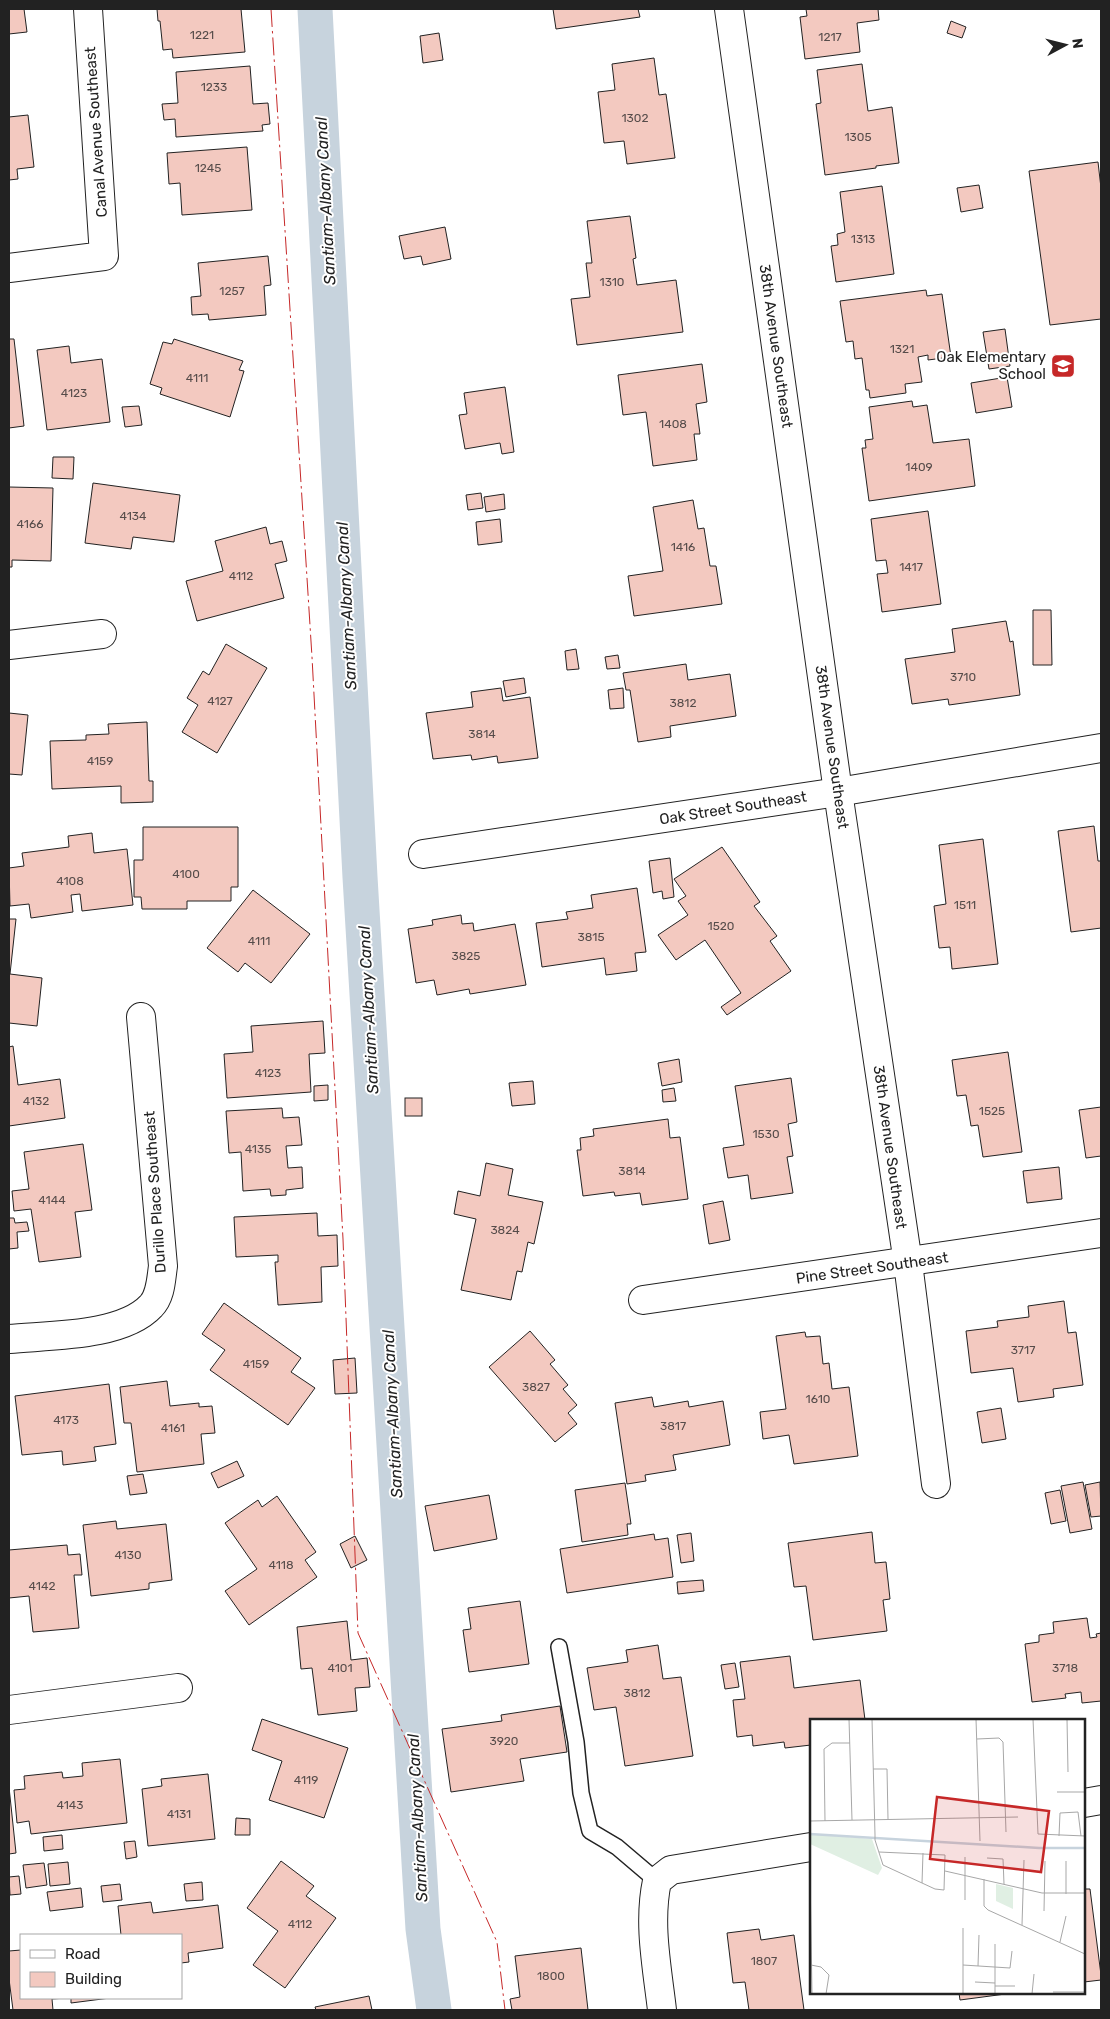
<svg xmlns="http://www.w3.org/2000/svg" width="1110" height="2019" font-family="Rubik,sans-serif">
<rect width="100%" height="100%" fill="#fff"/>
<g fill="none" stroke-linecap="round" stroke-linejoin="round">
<polyline stroke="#c7d3dd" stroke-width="35" points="315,9 360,877 423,1929 434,2010"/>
</g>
<g fill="#f3c9c0" stroke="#222">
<polygon points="9,9 24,9 27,32 9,34"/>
<polygon points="157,9 241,9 245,52 173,58 172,49 163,50 160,21 158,21"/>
<polygon points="553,9 638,9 640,17 556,29"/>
<polygon points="806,9 878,9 879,20 857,23 860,52 805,59 800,17 807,16"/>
<polygon points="951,21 966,27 962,38 947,33"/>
<polygon points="439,33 443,60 423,63 420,36"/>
<polygon points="654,58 659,95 666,94 675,158 627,164 624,141 604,143 598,92 615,90 612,64"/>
<polygon points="862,64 868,111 892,107 899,163 876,166 876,168 825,175 816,104 821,103 817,70"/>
<polygon points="250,66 253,104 268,103 270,124 262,125 263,131 176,137 175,119 164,120 162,104 178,103 176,72"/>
<polygon points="28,115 34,167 17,169 18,179 9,180 9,117"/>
<polygon points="247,147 252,210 182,215 180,183 169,184 167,153"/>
<polygon points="1098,162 1101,188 1101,319 1050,325 1029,171"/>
<polygon points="979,185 983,208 961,212 957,188"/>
<polygon points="882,186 894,274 836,282 831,246 838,245 837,234 845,232 840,192"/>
<polygon points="630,216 636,258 633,259 637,285 676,280 683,332 577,345 571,299 590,297 586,263 592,263 587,221"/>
<polygon points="445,227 451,259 423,265 421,256 404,259 399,236"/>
<polygon points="268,256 271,285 264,286 266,315 209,320 208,314 192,315 191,297 201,296 198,263"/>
<polygon points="926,290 927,296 942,294 951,357 928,360 928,355 918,357 922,382 905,384 906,393 870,398 869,390 866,390 862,358 855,359 853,341 846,342 840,301"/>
<polygon points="1005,329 1010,366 989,369 983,332"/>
<polygon points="9,339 14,339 24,426 9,428"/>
<polygon points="174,339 243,361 239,370 244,371 230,417 160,394 162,388 150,384 163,342 172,344"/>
<polygon points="69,346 71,363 102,359 110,422 47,430 37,350"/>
<polygon points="702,364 707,402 696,404 700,434 694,434 697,460 653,466 646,412 623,415 618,375"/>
<polygon points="1007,377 1012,407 976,413 971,383"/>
<polygon points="505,387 514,452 502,454 500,443 465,449 459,415 467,414 464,393"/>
<polygon points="912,401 913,407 927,405 933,443 969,439 975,486 869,501 862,448 866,448 865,440 873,439 869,407"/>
<polygon points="139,406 142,425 125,427 122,407"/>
<polygon points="53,457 74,457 73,479 52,478"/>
<polygon points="93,483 180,495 174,542 133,537 131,549 85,543"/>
<polygon points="9,487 53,488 51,561 12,560 12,567 9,567"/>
<polygon points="481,493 483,508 468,510 466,495"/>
<polygon points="504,494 505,509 486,512 484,497"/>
<polygon points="693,500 698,529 704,528 710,566 716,566 722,604 634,616 628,576 663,571 653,507"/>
<polygon points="928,511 941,604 882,612 877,574 888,573 886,560 876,561 871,519"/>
<polygon points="500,519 502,542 478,545 476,522"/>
<polygon points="266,527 270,544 282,541 287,561 275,564 284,598 197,621 186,581 223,571 215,541"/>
<polygon points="1033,610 1051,610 1052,665 1033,665"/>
<polygon points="1006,621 1010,642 1013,641 1020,695 949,705 948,699 912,704 905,659 955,652 952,629"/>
<polygon points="226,644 267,668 217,753 182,732 198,705 187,698 203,671 209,675"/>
<polygon points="576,649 579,669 567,670 565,651"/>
<polygon points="618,655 620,668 607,669 605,657"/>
<polygon points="686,664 688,680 730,674 736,716 670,726 671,737 638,742 630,690 626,690 623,673"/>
<polygon points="524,678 526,693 506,697 503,681"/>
<polygon points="501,688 503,701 530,697 538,758 498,763 497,756 472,760 471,755 433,759 426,713 473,707 471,692"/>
<polygon points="623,688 624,708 610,709 608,690"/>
<polygon points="9,713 28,715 22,775 9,774"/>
<polygon points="147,722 149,781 153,781 153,802 121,803 121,786 52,789 50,741 86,740 86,735 109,734 108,724"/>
<polygon points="1094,826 1098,861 1101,861 1101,928 1071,932 1058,831"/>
<polygon points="143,827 238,827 238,887 231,887 231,901 187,901 187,909 142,909 141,897 134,897 134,860 143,860"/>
<polygon points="92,833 94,853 127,849 133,905 82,911 80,894 71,895 73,912 31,918 29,904 10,906 9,868 24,866 22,853 69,847 68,836"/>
<polygon points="983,839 998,964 952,969 950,947 939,948 934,906 946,904 939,845"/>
<polygon points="722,847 760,902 754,906 777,936 770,941 791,971 727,1015 721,1007 741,993 705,940 676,960 658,935 688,915 678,901 686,896 674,879"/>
<polygon points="670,858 674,897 663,899 662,891 653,893 649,861"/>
<polygon points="637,888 646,952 635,953 637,971 606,975 604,958 542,967 536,923 568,919 566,912 593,908 591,895"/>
<polygon points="253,890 310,934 271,983 245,963 238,972 207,948"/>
<polygon points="461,915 462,924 473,923 474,931 515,924 526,985 470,994 469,989 437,995 434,980 416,983 408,929 433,925 432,920"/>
<polygon points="9,919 16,919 10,974 42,978 37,1026 9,1023"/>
<polygon points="323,1021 325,1053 309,1054 311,1092 227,1098 224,1054 253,1052 251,1026"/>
<polygon points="13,1046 18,1085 60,1079 65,1118 9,1126 9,1047"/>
<polygon points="1008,1052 1022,1152 983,1157 978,1125 971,1126 966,1095 957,1096 952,1060"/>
<polygon points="679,1059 682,1082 662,1086 658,1063"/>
<polygon points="791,1078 797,1122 788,1124 793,1156 787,1157 793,1193 751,1199 748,1175 728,1178 723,1148 744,1145 735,1086"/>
<polygon points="533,1081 535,1104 512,1106 509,1083"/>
<polygon points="328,1085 328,1100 314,1101 314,1086"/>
<polygon points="674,1088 676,1101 663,1102 662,1090"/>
<rect x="405" y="1098" width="17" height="18"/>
<polygon points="1101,1107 1101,1156 1086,1158 1079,1110"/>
<polygon points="282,1108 283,1118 299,1117 302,1145 286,1146 288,1168 302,1167 303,1188 286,1190 286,1195 271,1196 270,1189 243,1191 241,1152 229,1153 226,1111"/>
<polygon points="668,1119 670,1138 680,1137 688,1199 642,1205 640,1193 615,1196 614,1192 583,1196 577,1150 581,1150 580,1138 594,1136 593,1129"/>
<polygon points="83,1144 92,1210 75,1212 81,1257 39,1262 31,1209 14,1211 12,1191 29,1189 24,1152"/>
<polygon points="486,1163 513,1169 508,1195 543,1202 534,1244 528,1242 522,1272 517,1271 511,1300 461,1290 476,1219 454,1214 458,1191 480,1196"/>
<polygon points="1059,1167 1062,1199 1027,1203 1023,1171"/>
<polygon points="723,1201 730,1240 709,1244 703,1205"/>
<polygon points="317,1213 318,1236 337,1235 338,1266 321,1267 322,1302 278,1305 275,1262 278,1262 278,1255 236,1257 234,1217"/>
<polygon points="9,1218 14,1218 15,1223 27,1222 29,1231 17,1232 18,1248 9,1249"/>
<polygon points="1064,1301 1068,1333 1076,1332 1083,1385 1053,1389 1054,1397 1018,1402 1013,1368 971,1373 966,1331 998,1327 997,1321 1029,1317 1028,1306"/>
<polygon points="224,1303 301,1358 291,1372 315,1388 288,1425 210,1370 225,1350 202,1334"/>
<polygon points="530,1331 555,1360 550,1364 568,1385 563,1389 577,1405 568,1413 577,1424 555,1442 489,1367"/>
<polygon points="805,1332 806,1337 820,1336 823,1364 829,1363 832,1389 849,1387 858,1456 794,1464 789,1435 763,1439 760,1412 786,1409 776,1336"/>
<polygon points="355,1358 357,1393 335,1394 333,1360"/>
<polygon points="167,1381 170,1406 199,1403 199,1407 212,1406 215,1433 201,1434 204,1464 137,1472 131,1423 124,1423 120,1387"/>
<polygon points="109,1384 116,1444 94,1447 96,1461 63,1465 62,1451 22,1455 15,1396"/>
<polygon points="652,1397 654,1407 688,1401 689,1407 723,1401 730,1445 673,1455 676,1470 645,1475 646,1481 627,1484 615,1403"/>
<polygon points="1001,1408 1006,1439 982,1443 977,1412"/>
<polygon points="237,1461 244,1476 218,1488 211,1473"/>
<polygon points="143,1474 147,1493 130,1495 127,1476"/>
<polygon points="1083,1482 1092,1529 1070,1533 1061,1486"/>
<polygon points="1100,1482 1101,1516 1091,1517 1085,1485"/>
<polygon points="625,1483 631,1524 627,1524 628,1535 582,1542 575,1490"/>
<polygon points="1060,1490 1066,1521 1051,1524 1045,1493"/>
<polygon points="489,1495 497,1539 434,1551 425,1506"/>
<polygon points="277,1496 316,1552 305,1560 317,1577 249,1625 225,1591 257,1569 225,1523 258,1500 262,1507"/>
<polygon points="116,1521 117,1529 166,1524 172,1580 149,1583 149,1589 91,1596 83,1525"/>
<polygon points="872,1532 875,1563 886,1562 890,1599 883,1600 887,1631 813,1640 806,1586 794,1587 788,1543"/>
<polygon points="691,1533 694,1561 681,1563 677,1535"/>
<polygon points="654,1534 655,1540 668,1538 673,1577 567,1593 560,1549"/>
<polygon points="355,1536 367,1560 351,1568 340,1544"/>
<polygon points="67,1545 68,1555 80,1554 82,1575 74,1575 79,1628 33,1632 29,1596 9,1598 9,1550"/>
<polygon points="703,1580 704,1591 678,1594 677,1582"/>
<polygon points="520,1601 529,1664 469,1672 463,1630 471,1629 468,1608"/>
<polygon points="1087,1618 1090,1638 1097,1637 1096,1634 1101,1633 1101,1701 1082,1703 1081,1692 1065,1694 1066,1698 1032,1702 1025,1644 1039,1642 1039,1635 1054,1633 1053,1622"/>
<polygon points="347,1621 351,1660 367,1658 370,1687 355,1688 357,1711 318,1715 312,1668 301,1669 297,1627"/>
<polygon points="658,1645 663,1679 681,1677 693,1756 625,1766 616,1707 594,1710 587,1668 628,1662 626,1650"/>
<polygon points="790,1656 794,1688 860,1680 865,1720 811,1720 811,1745 785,1748 784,1742 753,1746 752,1735 737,1737 733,1700 745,1699 740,1662"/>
<polygon points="735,1663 739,1687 725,1689 721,1665"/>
<polygon points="560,1706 567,1752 520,1759 524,1781 451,1792 442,1729 502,1721 501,1715"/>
<polygon points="262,1719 348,1748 324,1818 269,1800 282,1761 252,1750"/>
<polygon points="120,1759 127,1823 31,1834 29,1821 17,1823 14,1790 25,1789 24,1776 62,1772 63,1778 83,1776 82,1763"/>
<polygon points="208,1774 215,1839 148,1846 142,1789 162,1786 161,1779"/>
<polygon points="9,1787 16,1853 9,1854"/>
<polygon points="236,1818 250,1819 250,1835 235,1835"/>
<polygon points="62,1835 63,1849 44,1851 43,1837"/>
<polygon points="135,1841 137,1857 126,1859 124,1842"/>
<polygon points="281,1861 314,1886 306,1896 336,1918 285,1988 253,1965 278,1931 247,1908"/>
<polygon points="68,1862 70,1884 50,1886 48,1864"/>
<polygon points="44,1863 47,1885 26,1888 23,1865"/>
<polygon points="19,1876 21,1894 10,1895 9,1877"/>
<polygon points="202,1882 203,1900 186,1901 184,1884"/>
<polygon points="120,1884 122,1900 103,1902 101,1886"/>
<polygon points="81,1888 83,1907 50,1911 47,1892"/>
<polygon points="1084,1889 1090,1889 1101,1975 1101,1980 1084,1982"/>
<polygon points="151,1902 153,1913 218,1905 223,1948 188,1953 189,1962 181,1963 181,1935 121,1935 118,1906"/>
<polygon points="759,1929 761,1940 794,1935 804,2010 749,2010 745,1982 733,1983 727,1933"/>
<polygon points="581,1948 588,2010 512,2010 510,1999 520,1997 515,1956"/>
<polygon points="21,1950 21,1998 66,1998 52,1999 53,2010 13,2010 9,1979 9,1951"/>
<polygon points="959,1993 1013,1993 960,2000"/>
<polygon points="369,1996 372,2010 316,2010 315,2007"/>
<polygon points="71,1998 110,1998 71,2003"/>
</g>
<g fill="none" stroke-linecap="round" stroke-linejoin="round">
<defs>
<polyline id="lane" points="559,1647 576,1742 581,1793 590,1831 617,1847 657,1881"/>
<g id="street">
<polyline points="729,9 838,792 908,1263 936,1484"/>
<polyline points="9,268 104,256 88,9"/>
<polyline points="9,645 102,634"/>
<polyline points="423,854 838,792 1101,748"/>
<polyline points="643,1300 1101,1233"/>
<path d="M9,1339C49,1335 122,1337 151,1306C161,1296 161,1279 163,1266L141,1017"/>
<polyline points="9,1710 178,1688"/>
</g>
<g id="secondary">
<polyline points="1084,1803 1101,1800"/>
<path d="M662,2010C657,1967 648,1923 657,1881L671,1870L811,1847"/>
</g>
</defs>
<use href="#lane" stroke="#222" stroke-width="18"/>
<use href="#street" stroke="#222" stroke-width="30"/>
<use href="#secondary" stroke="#222" stroke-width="30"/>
<use href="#lane" stroke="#fff" stroke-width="15"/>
<use href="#street" stroke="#fff" stroke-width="28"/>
<use href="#secondary" stroke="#fff" stroke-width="28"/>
<polyline stroke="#c62828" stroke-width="1" stroke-dasharray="18 4 2.5 4" stroke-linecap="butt" points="271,9 312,657 343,1239 358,1633 497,1942 505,2010"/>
</g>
<defs>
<symbol id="school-square" viewBox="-11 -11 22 22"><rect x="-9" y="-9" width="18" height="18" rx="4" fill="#c62828" stroke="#fff"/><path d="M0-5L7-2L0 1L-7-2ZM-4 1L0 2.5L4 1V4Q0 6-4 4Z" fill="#fff"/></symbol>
</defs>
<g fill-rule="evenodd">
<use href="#school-square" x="1049" y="352" width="28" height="28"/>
</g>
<g text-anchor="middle" stroke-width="4" stroke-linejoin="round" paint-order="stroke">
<g font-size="12" fill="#564c4a">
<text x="202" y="39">1221</text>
<text x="830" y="41">1217</text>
<text x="214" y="91">1233</text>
<text x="635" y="122">1302</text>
<text x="858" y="141">1305</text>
<text x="208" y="172">1245</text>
<text x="863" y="243">1313</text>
<text x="612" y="286">1310</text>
<text x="232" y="295">1257</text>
<text x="902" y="353">1321</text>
<text x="197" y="382">4111</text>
<text x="74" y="397">4123</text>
<text x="673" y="428">1408</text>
<text x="919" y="471">1409</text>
<text x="133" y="520">4134</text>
<text x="30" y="528">4166</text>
<text x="683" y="551">1416</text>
<text x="911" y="571">1417</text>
<text x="241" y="580">4112</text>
<text x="963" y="681">3710</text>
<text x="220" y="705">4127</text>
<text x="683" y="707">3812</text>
<text x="482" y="738">3814</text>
<text x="100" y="765">4159</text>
<text x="186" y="878">4100</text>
<text x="70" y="885">4108</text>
<text x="965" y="909">1511</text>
<text x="721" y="930">1520</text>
<text x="591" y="941">3815</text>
<text x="259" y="945">4111</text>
<text x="466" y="960">3825</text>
<text x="268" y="1077">4123</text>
<text x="36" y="1105">4132</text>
<text x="992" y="1115">1525</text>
<text x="766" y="1138">1530</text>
<text x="258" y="1153">4135</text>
<text x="632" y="1175">3814</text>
<text x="52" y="1204">4144</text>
<text x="505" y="1234">3824</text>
<text x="1023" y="1354">3717</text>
<text x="256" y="1368">4159</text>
<text x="536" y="1391">3827</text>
<text x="818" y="1403">1610</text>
<text x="66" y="1424">4173</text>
<text x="673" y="1430">3817</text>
<text x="173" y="1432">4161</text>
<text x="128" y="1559">4130</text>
<text x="281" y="1569">4118</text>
<text x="42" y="1590">4142</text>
<text x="340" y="1672">4101</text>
<text x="1065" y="1672">3718</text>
<text x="637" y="1697">3812</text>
<text x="504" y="1745">3920</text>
<text x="306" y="1784">4119</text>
<text x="70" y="1809">4143</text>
<text x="179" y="1818">4131</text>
<text x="300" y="1928">4112</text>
<text x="764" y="1965">1807</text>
<text x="551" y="1980">1800</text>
</g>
<g font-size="15" fill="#222" stroke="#fff">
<text transform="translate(96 132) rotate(-94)" y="5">Canal Avenue Southeast</text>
<text transform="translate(776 346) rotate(82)" y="5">38th Avenue Southeast</text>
<text transform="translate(832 747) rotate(82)" y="5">38th Avenue Southeast</text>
<text transform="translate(733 808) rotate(-9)" y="5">Oak Street Southeast</text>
<text transform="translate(890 1147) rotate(82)" y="5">38th Avenue Southeast</text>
<text transform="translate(155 1192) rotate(-94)" y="5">Durillo Place Southeast</text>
<text transform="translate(872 1268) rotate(-8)" y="5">Pine Street Southeast</text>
</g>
<g font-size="15" fill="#222" stroke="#fff" text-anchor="end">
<text x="1046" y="362">Oak Elementary<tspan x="1046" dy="17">School</tspan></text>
</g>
<g font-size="16" font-style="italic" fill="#222" stroke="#fff">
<text transform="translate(325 201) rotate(-93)" y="6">Santiam-Albany Canal</text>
<text transform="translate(346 606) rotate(-93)" y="6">Santiam-Albany Canal</text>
<text transform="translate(368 1010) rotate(-93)" y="6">Santiam-Albany Canal</text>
<text transform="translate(392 1414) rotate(-93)" y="6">Santiam-Albany Canal</text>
<text transform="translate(417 1818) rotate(-93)" y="6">Santiam-Albany Canal</text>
</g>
</g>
<g transform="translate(810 1719)">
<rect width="275" height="275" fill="#fff"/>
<path d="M0,115L62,120L72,149L68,156L0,125ZM186,165L203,169V190L186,182Z" fill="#e0efe3"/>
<path fill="none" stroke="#c7d3dd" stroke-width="2.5" d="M0,115L229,129H275"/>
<path fill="none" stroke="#a7a7a7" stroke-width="1" d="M39,0L42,101M62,0L65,116V121L73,146L125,170L134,171L135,136L69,133M166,0L170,122M223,0L228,115L275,117M257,0L258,53M167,20L189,19L193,23L196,113M63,50H77L78,100M247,73H275M0,102L208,98M15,102L14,30L22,24H40M249,117L250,94L268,93L271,117M177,139L193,140L194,165M135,152L232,174H275M0,154L2,275M174,160V187L178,191L275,235M112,164L113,134M256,175V142M155,181V138M234,192L235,142M212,206L214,141M153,209V275M250,223L256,197M1,246L11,248L19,256L16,275M153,246L200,249L202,232M168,247L169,216M165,263L185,264M185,267H205M243,273H275M185,275V225M222,275L224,255"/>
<path fill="#c62828" fill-opacity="0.15" stroke="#c62828" stroke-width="2.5" d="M127,78L239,92L231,153L120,140Z"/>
<rect width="275" height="275" fill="none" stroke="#222" stroke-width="2.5"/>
</g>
<rect width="1110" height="2019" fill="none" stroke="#222222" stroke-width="20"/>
<rect x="20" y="1934" width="162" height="65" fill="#ffffff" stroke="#a7a7a7"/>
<rect x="30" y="1950" width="25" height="8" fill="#ffffff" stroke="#a7a7a7"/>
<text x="65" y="1959" font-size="15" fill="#222222">Road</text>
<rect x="30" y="1972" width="25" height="15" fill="#f3c9c0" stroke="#a7a7a7"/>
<text x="65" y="1984" font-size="15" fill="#222222">Building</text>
<g transform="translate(1065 45) rotate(83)" stroke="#ffffff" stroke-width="4" paint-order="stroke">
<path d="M0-4L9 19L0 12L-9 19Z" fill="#222222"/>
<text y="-8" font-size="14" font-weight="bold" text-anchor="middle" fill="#222222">N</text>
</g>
</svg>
